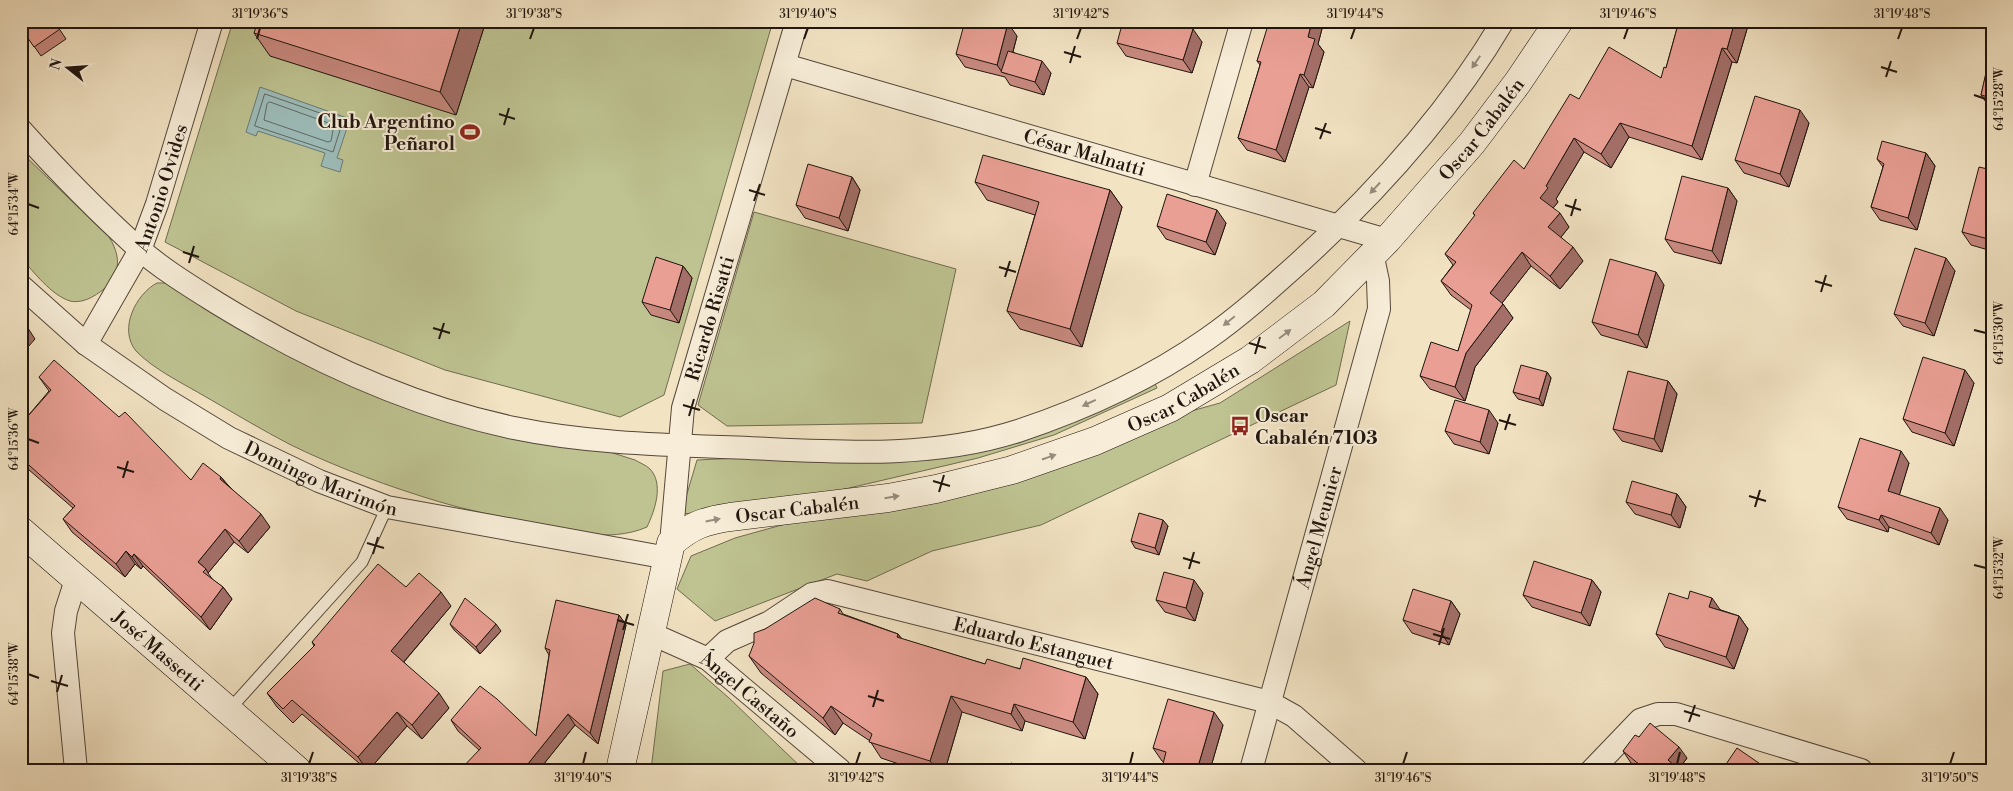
<svg xmlns="http://www.w3.org/2000/svg" width="2013" height="791" font-family="'Libre Bodoni',serif">
<rect width="100%" height="100%" fill="#f2e3c3"/>
<filter id="stains"><feTurbulence type="fractalNoise" baseFrequency=".004" numOctaves="4"/><feColorMatrix values="0 0 0 0 .2 0 0 0 0 .09 0 0 0 0 .02 0 0 0 .5 -.17"/></filter>
<radialGradient id="worn" r=".72"><stop offset=".6" stop-color="#630" stop-opacity="0"/><stop offset="1" stop-color="#630" stop-opacity=".3"/></radialGradient>
<g fill="#bec391" stroke="#6f6c50">
<polygon points="233,21 773,21 664,395 620,417 445,370 296,311 165,242"/>
<path d="M21,152L109,237C125,262 118,283 92,297C87,300 77,303 70,301C51,295 34,272 21,258Z"/>
<polygon points="754,212 956,269 922,423 727,426 698,405"/>
<path d="M157,283H166L267,343L635,460C640,463 646,465 650,469C664,484 655,510 647,527C608,544 560,530 521,521C494,515 466,510 440,502C390,487 338,468 291,445C262,430 234,413 206,397C184,384 153,369 136,351C118,329 136,294 157,283Z"/>
<polygon points="1350,321 1336,385 1041,525 932,551 867,581 837,574 715,621 677,589 691,556 735,538 1220,403"/>
<polygon points="1151,375 1157,388 1054,435 978,458 832,492 703,512 681,514 697,460 971,447"/>
<polygon points="690,664 729,698 804,770 651,770 663,671"/>
</g>
<polygon fill="#9dbdba" stroke="#6b7a75" points="260,87 350,119 337,158 343,160 340,172 321,166 325,153 258,131 256,136 246,132"/>
<g fill="none" stroke-linecap="round" stroke-linejoin="round">
<g stroke="#5e6964" stroke-width="1">
<polygon points="265,94 343,121 333,152 255,126"/>
<polygon points="270,102 334,125 331,141 328,142 264,120 267,104"/>
</g>
<defs>
<polyline id="service" points="229,710 362,562 387,507"/>
<g id="minor">
<path id="s1" d="M785,65L1387,240"/>
<path d="M21,130C58,171 97,211 138,248C162,269 190,286 217,303C307,358 410,406 514,428C591,444 671,445 749,448C838,452 932,459 1018,431C1084,409 1150,379 1207,339C1240,316 1271,288 1301,261C1378,191 1450,111 1503,21"/>
<polyline points="1195,185 1242,21"/>
<path id="s2" d="M21,286L86,344L165,399L229,438L319,481L387,507L668,558"/>
<path id="s3" d="M86,344L140,250L157,204L212,21"/>
<path id="s4" d="M671,543L683,408L797,21"/>
<path id="s5" d="M652,634L708,659L840,770"/>
<path id="s6" d="M708,659L727,641L770,622L812,594L827,591L1269,702L1294,716L1356,770"/>
<polyline points="76,770 63,633 66,611 76,580"/>
<path id="s7" d="M1251,770L1379,309L1378,281L1372,253"/>
<polyline points="1592,770 1640,720 1658,714 1676,714 1861,770"/>
</g>
<g id="secondary">
<path id="s8" d="M21,531L297,770"/>
<path id="s9" d="M620,770L671,543C692,525 704,521 730,517L888,498L936,489L1012,470L1095,441L1170,408L1250,360L1324,304L1387,240L1472,143L1518,82L1559,21"/>
</g>
</defs>
<use href="#service" stroke="#54483b" stroke-width="13"/>
<use href="#minor" stroke="#54483b" stroke-width="24"/>
<use href="#secondary" stroke="#20150e" stroke-width="29"/>
<use href="#service" stroke="#f7edd8" stroke-width="11"/>
<use href="#minor" stroke="#f7edd8" stroke-width="22"/>
<use href="#secondary" stroke="#f7edd8" stroke-width="28"/>
</g>
<g fill="#c8897f" stroke="#20150e">
<polygon points="54,21 66,39 41,56 21,28"/>
<polygon points="486,21 456,115 270,56 254,33"/>
<polygon points="1271,21 1324,21 1318,44 1324,52 1313,88 1309,87 1285,162 1247,150 1238,138 1260,65 1257,61"/>
<polygon points="1679,21 1741,21 1747,29 1737,63 1732,62 1702,160 1629,137 1611,168 1584,152 1556,199 1558,202 1553,208 1569,227 1561,237 1583,261 1560,289 1531,266 1502,303 1513,318 1475,367 1465,401 1430,389 1420,376 1458,351 1471,310 1451,295 1441,281 1453,265 1445,254 1475,216 1473,213 1524,169 1579,99 1661,78 1666,68"/>
<polygon points="1017,36 1013,52 1051,73 1044,95 1010,85 1005,77 965,67 956,54"/>
<polygon points="1202,42 1192,73 1126,56 1117,43"/>
<polygon points="1992,50 1992,109 1990,108 1981,95"/>
<polygon points="1809,123 1789,187 1744,173 1735,160"/>
<polygon points="1926,153 1935,166 1917,230 1880,220 1871,207 1883,167 1877,159"/>
<polygon points="1992,170 1992,251 1971,245 1962,232"/>
<polygon points="852,177 860,190 848,231 805,218 796,205"/>
<polygon points="975,182 1110,190 1122,207 1082,347 1020,329 1007,311 1035,215 987,200"/>
<polygon points="1728,188 1737,201 1721,264 1674,252 1665,239"/>
<polygon points="1226,223 1215,255 1166,239 1157,226"/>
<polygon points="683,266 692,278 679,323 651,315 642,302"/>
<polygon points="1955,271 1934,336 1903,326 1894,314"/>
<polygon points="1664,285 1647,348 1601,335 1592,322"/>
<polygon points="1547,372 1551,378 1543,406 1518,399 1513,392"/>
<polygon points="39,377 191,480 221,477 228,485 270,527 248,553 234,542 208,573 213,580 223,587 232,599 210,630 143,566 141,569 135,564 125,577 72,532 63,519 73,508 21,463 21,424 49,391"/>
<polygon points="1668,381 1677,394 1662,452 1622,441 1613,429"/>
<polygon points="1974,383 1954,446 1912,432 1903,419"/>
<polygon points="1498,423 1489,454 1454,444 1445,431"/>
<polygon points="1909,463 1899,495 1948,520 1939,545 1889,527 1888,532 1847,519 1838,507"/>
<polygon points="1677,494 1686,507 1680,528 1635,514 1626,502"/>
<polygon points="1168,526 1159,555 1135,548 1131,541"/>
<polygon points="1592,580 1601,592 1590,626 1532,607 1523,595"/>
<polygon points="406,587 451,606 404,662 449,708 422,739 407,726 369,770 367,770 302,714 293,723 277,707 267,693 314,646 312,642"/>
<polygon points="1203,593 1195,621 1165,612 1156,600"/>
<polygon points="1688,599 1739,616 1748,629 1734,669 1665,647 1656,634"/>
<polygon points="1451,601 1460,614 1449,645 1412,633 1403,620"/>
<polygon points="840,609 843,614 898,634 902,639 985,664 1086,677 1098,694 1085,739 1025,721 1022,731 962,712 945,770 917,770 881,758 870,741 843,723 835,735 761,673 749,656 765,629"/>
<polygon points="619,615 626,625 598,744 575,725 539,770 479,750 458,731 451,720 536,736 549,655 545,648"/>
<polygon points="450,624 501,631 480,654 454,630"/>
<polygon points="1223,725 1210,770 1167,770 1163,764 1164,762 1162,761 1153,748"/>
<polygon points="1639,737 1687,758 1679,769 1680,770 1640,770 1631,763 1623,751"/>
</g>
<g fill="#a36f68" stroke="#20150e">
<polygon points="462,21 486,21 456,115 440,92"/>
<polygon points="1312,21 1324,21 1318,44 1324,52 1313,88 1304,75 1308,37"/>
<polygon points="1735,21 1741,21 1747,29 1737,63 1727,49"/>
<polygon points="1008,23 1017,36 1007,74 1002,72 997,65"/>
<polygon points="1193,29 1202,42 1192,73 1183,60"/>
<polygon points="1722,48 1732,62 1702,160 1692,146"/>
<polygon points="1042,61 1051,73 1044,95 1035,82"/>
<polygon points="1300,74 1309,87 1285,162 1276,150"/>
<polygon points="1800,110 1809,123 1789,187 1780,174"/>
<polygon points="1620,123 1629,137 1611,168 1601,154"/>
<polygon points="1574,138 1584,152 1556,199 1558,202 1550,212 1540,198 1546,186"/>
<polygon points="1926,153 1935,166 1917,230 1908,218"/>
<polygon points="852,177 860,190 848,231 839,218"/>
<polygon points="1728,188 1737,201 1721,264 1712,251"/>
<polygon points="1110,190 1122,207 1082,347 1070,329"/>
<polygon points="1217,210 1226,223 1215,255 1206,242"/>
<polygon points="1560,213 1569,227 1558,241 1548,227"/>
<polygon points="1573,247 1583,261 1560,289 1550,276"/>
<polygon points="1522,252 1531,266 1499,307 1490,293"/>
<polygon points="1946,258 1955,271 1934,336 1925,323"/>
<polygon points="683,266 692,278 679,323 670,310"/>
<polygon points="1656,272 1664,285 1647,348 1638,335"/>
<polygon points="1503,304 1513,318 1475,367 1465,401 1455,387 1466,353"/>
<polygon points="24,322 35,339 21,355 21,326"/>
<polygon points="1965,370 1974,383 1954,446 1945,433"/>
<polygon points="1547,372 1551,378 1543,406 1539,399"/>
<polygon points="1668,381 1677,394 1662,452 1654,439"/>
<polygon points="1489,410 1498,423 1489,454 1480,442"/>
<polygon points="1901,451 1909,463 1897,503 1888,491"/>
<polygon points="221,477 230,489 220,479"/>
<polygon points="1677,494 1686,507 1680,528 1671,515"/>
<polygon points="1940,508 1948,520 1939,545 1931,533"/>
<polygon points="261,514 270,527 248,553 239,541"/>
<polygon points="1881,515 1889,527 1888,532 1879,520"/>
<polygon points="1163,520 1168,526 1159,555 1155,548"/>
<polygon points="225,529 234,542 208,573 206,569 198,562"/>
<polygon points="126,551 135,564 125,577 116,564"/>
<polygon points="134,554 143,566 141,569 132,557"/>
<polygon points="1194,580 1203,593 1195,621 1186,608"/>
<polygon points="1592,580 1601,592 1590,626 1581,613"/>
<polygon points="223,587 232,599 210,630 201,617"/>
<polygon points="441,592 451,606 401,665 391,651"/>
<polygon points="1712,598 1721,611 1709,607"/>
<polygon points="1451,601 1460,614 1449,645 1441,632"/>
<polygon points="619,615 626,625 598,744 590,733"/>
<polygon points="1739,616 1748,629 1734,669 1726,657"/>
<polygon points="496,624 501,631 480,654 476,647"/>
<polygon points="898,634 910,650 897,637"/>
<polygon points="1086,677 1098,694 1085,739 1073,722"/>
<polygon points="439,693 449,708 422,739 412,725"/>
<polygon points="951,696 962,712 945,770 937,770 930,761"/>
<polygon points="1014,704 1025,721 1022,731 1011,714"/>
<polygon points="831,706 843,723 835,735 823,718"/>
<polygon points="397,712 407,726 369,770 367,770 358,757"/>
<polygon points="1214,712 1223,725 1210,770 1197,770"/>
<polygon points="568,714 575,725 539,770 523,770"/>
<polygon points="1679,747 1687,758 1678,770 1668,760"/>
</g>
<g fill="#e99f94" stroke="#20150e">
<polygon points="21,21 54,21 60,29 34,47 21,28"/>
<polygon points="258,21 462,21 440,92 254,33"/>
<polygon points="965,21 1001,21 1008,23 997,65 956,54"/>
<polygon points="1123,21 1167,21 1193,29 1183,60 1117,43"/>
<polygon points="1271,21 1312,21 1308,37 1315,39 1304,75 1300,74 1276,150 1238,138 1261,62 1257,61 1268,25 1270,25"/>
<polygon points="1679,21 1735,21 1727,49 1722,48 1692,146 1620,123 1601,154 1574,138 1546,186 1548,188 1540,198 1560,213 1548,227 1573,247 1550,276 1522,252 1490,293 1503,304 1466,353 1455,387 1420,376 1431,342 1458,351 1472,305 1441,281 1456,262 1445,254 1475,215 1473,213 1514,160 1524,169 1570,94 1579,99 1609,47 1661,78 1664,67 1666,68"/>
<polygon points="1991,50 1992,50 1992,98 1981,95"/>
<polygon points="1008,51 1042,61 1035,82 1001,72"/>
<polygon points="1755,96 1800,110 1780,174 1735,160"/>
<polygon points="1882,141 1926,153 1908,218 1871,207 1884,164 1877,159"/>
<polygon points="983,155 1110,190 1070,329 1007,311 1039,202 975,182"/>
<polygon points="808,164 852,177 839,218 796,205"/>
<polygon points="1979,167 1992,170 1992,240 1962,232"/>
<polygon points="1682,176 1728,188 1712,251 1665,239"/>
<polygon points="1167,194 1217,210 1206,242 1157,226"/>
<polygon points="1915,248 1946,258 1925,323 1894,314"/>
<polygon points="656,257 683,266 670,310 642,302"/>
<polygon points="1610,259 1656,272 1638,335 1592,322"/>
<polygon points="1923,357 1965,370 1945,433 1903,419"/>
<polygon points="54,360 119,417 125,412 191,480 203,463 221,477 220,479 261,514 239,541 225,529 198,562 206,569 203,572 223,587 201,617 134,554 132,557 126,551 116,564 63,519 75,506 21,458 21,424 51,390 39,377"/>
<polygon points="1521,365 1547,372 1539,399 1513,392"/>
<polygon points="1628,371 1668,381 1654,439 1613,429"/>
<polygon points="1455,400 1489,410 1480,442 1445,431"/>
<polygon points="1860,438 1901,451 1888,491 1940,508 1931,533 1881,515 1879,520 1838,507"/>
<polygon points="1632,481 1677,494 1671,515 1626,502"/>
<polygon points="1139,513 1163,520 1155,548 1131,541"/>
<polygon points="1534,561 1592,580 1581,613 1523,595"/>
<polygon points="378,564 406,587 419,573 441,592 391,651 439,693 412,725 397,712 358,757 292,700 283,709 267,693 315,645 312,642"/>
<polygon points="1164,572 1194,580 1186,608 1156,600"/>
<polygon points="1413,589 1451,601 1441,632 1403,620"/>
<polygon points="1690,591 1712,598 1709,607 1739,616 1726,657 1656,634 1669,593 1688,599"/>
<polygon points="465,598 496,624 476,647 450,624"/>
<polygon points="815,598 840,609 838,613 898,634 897,637 985,664 987,659 1020,669 1023,658 1086,677 1073,722 1014,704 1011,714 951,696 930,761 869,742 872,734 831,706 823,718 749,656 754,643 754,633 765,629"/>
<polygon points="556,600 619,615 590,733 568,714 523,770 460,770 481,748 451,720 480,686 497,699 536,736 550,650 545,648"/>
<polygon points="1168,699 1214,712 1197,770 1182,770 1163,764 1166,752 1153,748"/>
<polygon points="1650,723 1679,747 1668,760 1680,770 1646,770 1623,751 1635,735 1639,737"/>
<polygon points="1737,748 1769,770 1722,770"/>
<polygon points="1011,763 1033,770 1009,770"/>
<polygon points="968,765 984,770 967,770"/>
</g>
<defs><path id="oneway-solid" d="M-6-.8H1V-3.2L6.5 0L1 3.2V.8H-6Z" transform="scale(1.25)"/></defs>
<g fill="#968c7d">
<use href="#oneway-solid" transform="translate(1476 62) rotate(124)"/>
<use href="#oneway-solid" transform="translate(1375 188) rotate(133)"/>
<use href="#oneway-solid" transform="translate(1229 321) rotate(141)"/>
<use href="#oneway-solid" transform="translate(1285 334) rotate(-37)"/>
<use href="#oneway-solid" transform="translate(1089 403) rotate(155)"/>
<use href="#oneway-solid" transform="translate(1049 457) rotate(-19)"/>
<use href="#oneway-solid" transform="translate(892 497) rotate(-9)"/>
<use href="#oneway-solid" transform="translate(713 520) rotate(-11)"/>
</g>
<path fill="none" stroke="#20150e" stroke-width="2" d="M257,39L260,28M530,39L534,28M804,39L808,28M1077,39L1081,28M1351,39L1355,28M1624,39L1628,28M1898,39L1902,28M1064,52L1081,57M1070,63L1075,46M1881,67L1897,72M1886,77L1891,61M1974,95L1986,99M499,114L515,119M504,125L509,108M1315,128L1331,133M1320,139L1326,123M749,190L765,195M754,201L760,184M28,204L39,208M1565,205L1581,210M1571,216L1576,199M183,252L199,257M189,263L194,246M999,267L1016,272M1005,277L1010,261M1815,281L1832,286M1821,292L1826,275M433,328L450,333M1974,330L1986,333M439,339L444,323M1249,343L1266,348M1255,354L1260,337M683,405L700,410M689,416L694,399M1499,420L1516,425M1505,430L1510,414M28,439L39,443M117,467L134,472M123,478L128,461M933,481L950,486M939,492L944,475M1749,496L1766,501M1755,507L1760,490M367,543L384,548M373,554L378,537M1183,558L1200,563M1974,565L1986,568M1189,569L1194,552M617,620L634,625M623,630L628,614M1433,634L1450,639M1439,645L1444,628M28,674L39,678M51,681L68,686M57,692L62,675M868,696L884,701M873,707L878,690M1684,711L1700,716M1689,722L1695,705M309,764L313,752M583,764L586,752M856,764L860,752M1130,764L1133,752M1403,764L1407,752M1677,764L1680,752M1950,764L1954,752"/>
<defs>
<symbol id="stadium-bare" viewBox="-9 -9 18 18"><path d="M0-5a6.5 5 0 1 0 0 10a6.5 5 0 1 0 0-10ZM-3.5-1.8h7v3.6h-7Z" fill="#8f2418" stroke="#f7edd8" stroke-width="2.5" paint-order="stroke"/></symbol>
<symbol id="bus-bare" viewBox="-9 -9 18 18"><path d="M-5-6H5V4H4V6H2V4H-2V6H-4V4H-5ZM-3.5-4V0h7V-4ZM-3.5 1.2v1.5H-2V1.2ZM2 1.2v1.5H3.5V1.2Z" fill="#8f2418" stroke="#f7edd8" stroke-width="2.5" paint-order="stroke"/></symbol>
</defs>
<g fill-rule="evenodd">
<use href="#stadium-bare" x="456" y="118" width="28" height="28"/>
<use href="#bus-bare" x="1226" y="412" width="28" height="28"/>
</g>
<g text-anchor="middle" stroke-width="4" stroke-linejoin="round" paint-order="stroke">
<g font-size="19" font-weight="bold" fill="#20150e" stroke="#f7edd8" text-anchor="end">
<text x="455" y="128">Club Argentino<tspan x="455" dy="22">Peñarol</tspan></text>
<text x="1255" y="422" text-anchor="start">Oscar<tspan x="1255" dy="22">Cabalén 7103</tspan></text>
</g>
<g font-size="19" fill="#20150e" stroke="#f7edd8">
<text dy="7" stroke="none"><textPath href="#s9" startOffset="1176">Oscar Cabalén</textPath></text>
<text dy="7" stroke="none"><textPath href="#s1" startOffset="312">César Malnatti</textPath></text>
<text dy="7" stroke="none"><textPath href="#s3" startOffset="174">Antonio Ovides</textPath></text>
<text dy="7" stroke="none"><textPath href="#s4" startOffset="229">Ricardo Risatti</textPath></text>
<text dy="7" stroke="none"><textPath href="#s9" startOffset="771">Oscar Cabalén</textPath></text>
<text dy="7" stroke="none"><textPath href="#s2" startOffset="359">Domingo Marimón</textPath></text>
<text dy="7" stroke="none"><textPath href="#s9" startOffset="366">Oscar Cabalén</textPath></text>
<text dy="7" stroke="none"><textPath href="#s7" startOffset="252">Ángel Meunier</textPath></text>
<text dy="7" stroke="none"><textPath href="#s6" startOffset="352">Eduardo Estanguet</textPath></text>
<text dy="7" stroke="none"><textPath href="#s8" startOffset="182">José Massetti</textPath></text>
<text dy="7" stroke="none"><textPath href="#s5" startOffset="116">Ángel Castaño</textPath></text>
</g>
</g>
<rect width="2013" height="791" fill="none" stroke="#f2e3c3" stroke-width="55"/>
<g transform="translate(68 68) rotate(287)" stroke="#f7edd8" stroke-width="4" paint-order="stroke">
<path d="M0-4L9 19L0 12L-9 19Z" fill="#20150e"/>
<text y="-8" font-size="14" font-weight="bold" text-anchor="middle" fill="#20150e">N</text>
</g>
<rect x="28" y="28" width="1958" height="736" fill="none" stroke="#20150e" stroke-width="2"/>
<g font-size="12" text-anchor="middle" fill="#20150e">
<text x="260" y="18">31°19'36"S</text>
<text x="534" y="18">31°19'38"S</text>
<text x="808" y="18">31°19'40"S</text>
<text x="1081" y="18">31°19'42"S</text>
<text x="1355" y="18">31°19'44"S</text>
<text x="1628" y="18">31°19'46"S</text>
<text x="1902" y="18">31°19'48"S</text>
<text transform="translate(1999 99) rotate(-90)" y="4">64°15'28"W</text>
<text transform="translate(14 204) rotate(-90)" y="4">64°15'34"W</text>
<text transform="translate(1999 333) rotate(-90)" y="4">64°15'30"W</text>
<text transform="translate(14 439) rotate(-90)" y="4">64°15'36"W</text>
<text transform="translate(1999 568) rotate(-90)" y="4">64°15'32"W</text>
<text transform="translate(14 674) rotate(-90)" y="4">64°15'38"W</text>
<text x="309" y="782">31°19'38"S</text>
<text x="583" y="782">31°19'40"S</text>
<text x="856" y="782">31°19'42"S</text>
<text x="1130" y="782">31°19'44"S</text>
<text x="1403" y="782">31°19'46"S</text>
<text x="1677" y="782">31°19'48"S</text>
<text x="1950" y="782">31°19'50"S</text>
</g>
<rect width="100%" height="100%" filter="url(#stains)"/>
<rect width="100%" height="100%" fill="url(#worn)"/>
</svg>
